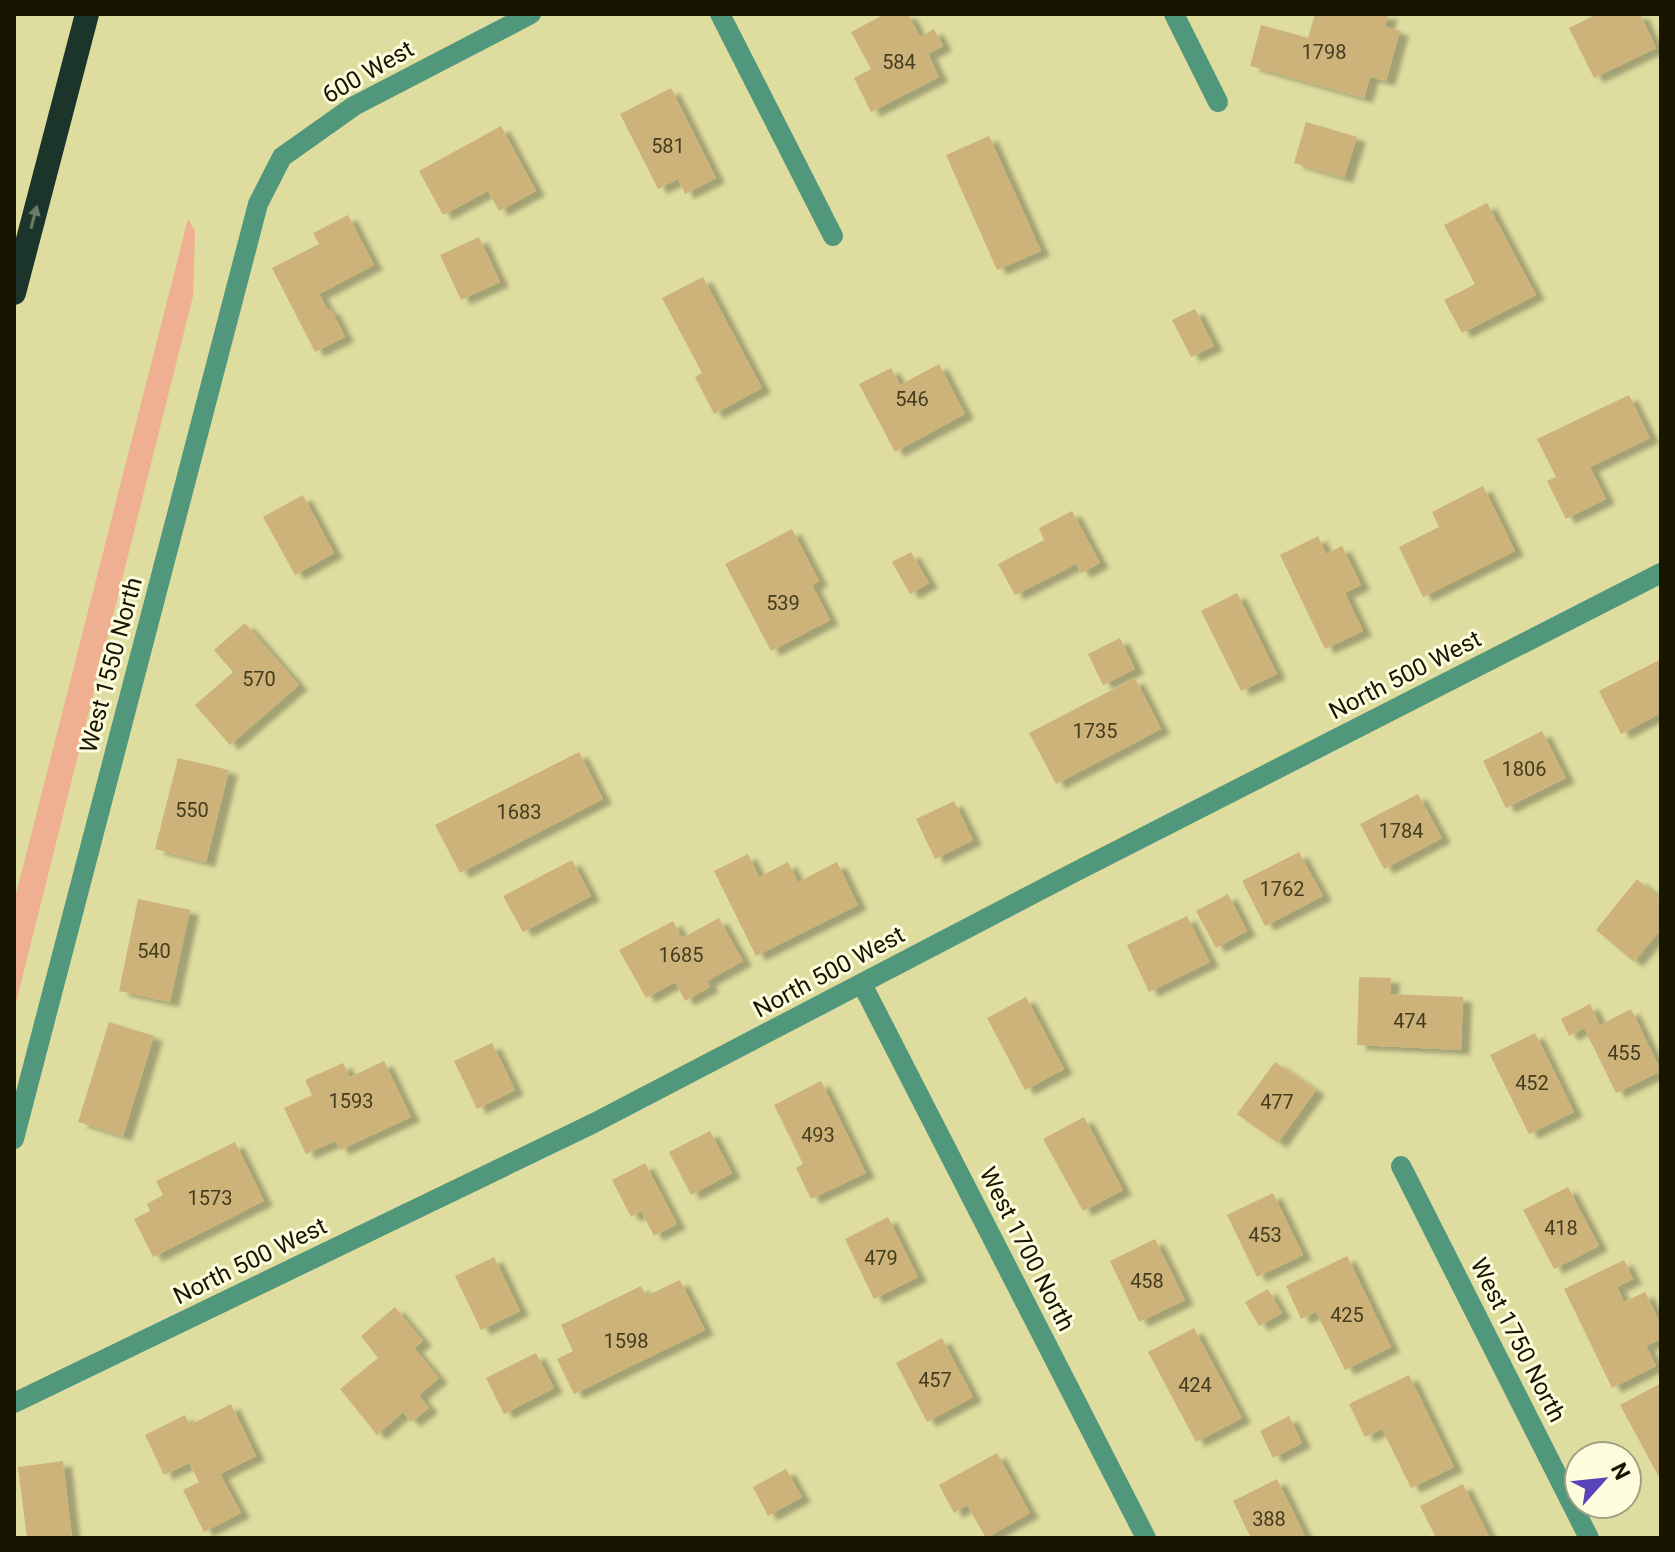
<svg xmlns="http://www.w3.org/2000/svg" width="1675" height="1552" font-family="Roboto,sans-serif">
<defs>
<filter id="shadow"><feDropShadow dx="9" dy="5" stdDeviation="2" flood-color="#0004"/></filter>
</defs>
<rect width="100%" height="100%" fill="#dfdc9f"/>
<polygon fill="#efaf91" points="188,219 195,231 193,296 14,1011 14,902"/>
<g fill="#cdb37a" filter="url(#shadow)">
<polygon points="885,14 908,14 920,37 934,29 943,46 928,54 939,77 871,112 854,78 871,69 851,32"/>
<polygon points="1315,14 1389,14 1385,26 1400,31 1386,81 1370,77 1364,98 1250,66 1261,25 1308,38"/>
<polygon points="1597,14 1640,14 1656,48 1594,78 1569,28"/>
<polygon points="671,88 716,178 685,194 678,179 658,189 620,114"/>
<polygon points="1306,122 1357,137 1344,178 1294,163"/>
<polygon points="501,126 536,191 499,211 488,191 443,215 419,171"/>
<polygon points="989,136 1041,251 997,270 946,155"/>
<polygon points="1487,203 1536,295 1462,333 1444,300 1475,284 1444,225"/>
<polygon points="348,215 374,265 319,294 328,310 331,309 345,337 315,352 272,268 319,244 313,233"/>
<polygon points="479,237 500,282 461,300 440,255"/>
<polygon points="703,277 762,388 714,414 695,377 702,373 662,298"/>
<polygon points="1195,309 1214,346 1191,357 1172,320"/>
<polygon points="939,364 965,414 895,452 859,384 891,368 900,385"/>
<polygon points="1629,395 1650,438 1590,467 1606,499 1566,519 1547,481 1556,477 1537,439"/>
<polygon points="1483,486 1515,551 1423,597 1399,547 1439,527 1432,512"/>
<polygon points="303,495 334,553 295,575 263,517"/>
<polygon points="1072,511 1100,563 1081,573 1076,564 1015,595 998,564 1044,540 1039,528"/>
<polygon points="792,529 819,581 812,585 830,620 771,651 725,564"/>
<polygon points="1318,536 1326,554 1342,546 1361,585 1345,593 1363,631 1325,649 1280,555"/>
<polygon points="911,552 929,583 910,594 892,562"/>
<polygon points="1237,593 1277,674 1241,691 1201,611"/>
<polygon points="245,623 299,685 230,745 195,705 233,672 214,650"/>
<polygon points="1120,638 1135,669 1103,685 1088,654"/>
<polygon points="1661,659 1661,713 1621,734 1599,691"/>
<polygon points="1135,678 1161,729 1056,784 1029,733"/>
<polygon points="1542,731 1566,778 1506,808 1483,761"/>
<polygon points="579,752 603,799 460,873 435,825"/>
<polygon points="178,758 229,770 206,862 155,849"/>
<polygon points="1418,794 1442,838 1384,869 1360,824"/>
<polygon points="954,801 973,840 935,859 916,819"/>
<polygon points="1299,852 1323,896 1265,926 1242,881"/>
<polygon points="748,854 759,877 788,862 798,882 837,862 858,905 756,956 714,871"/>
<polygon points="572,860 591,896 523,932 503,896"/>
<polygon points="1637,879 1661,899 1661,929 1634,962 1596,930"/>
<polygon points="1228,894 1247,931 1216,948 1196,911"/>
<polygon points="138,899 190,910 170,1002 119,991"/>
<polygon points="1187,916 1210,962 1149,992 1127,945"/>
<polygon points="719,918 743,961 707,981 710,987 685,1001 675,982 646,998 619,950 673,921 682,938"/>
<polygon points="1359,977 1391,978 1390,994 1463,997 1461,1050 1357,1045"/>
<polygon points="1026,997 1064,1069 1025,1090 987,1018"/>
<polygon points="1590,1004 1600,1025 1631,1009 1661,1071 1616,1093 1584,1028 1569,1036 1561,1019"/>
<polygon points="109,1022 154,1036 123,1136 78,1122"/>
<polygon points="1535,1033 1574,1112 1529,1134 1490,1055"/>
<polygon points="492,1043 515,1090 477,1109 454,1061"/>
<polygon points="384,1061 411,1117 340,1150 335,1141 306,1154 284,1108 312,1095 305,1080 343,1063 350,1077"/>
<polygon points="1275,1062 1316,1090 1278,1143 1237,1114"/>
<polygon points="821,1081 866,1173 811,1199 796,1168 803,1164 774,1105"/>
<polygon points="1084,1117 1123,1190 1083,1211 1043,1139"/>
<polygon points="710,1131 732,1173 691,1195 669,1152"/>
<polygon points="235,1142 264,1201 153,1257 134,1219 150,1211 147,1204 163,1195 156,1181"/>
<polygon points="645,1163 677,1224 654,1236 641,1211 631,1217 612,1180"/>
<polygon points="1568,1187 1599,1246 1554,1269 1523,1210"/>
<polygon points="1273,1193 1303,1255 1257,1277 1227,1215"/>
<polygon points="888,1217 918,1277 874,1299 845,1239"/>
<polygon points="1155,1239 1185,1300 1139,1322 1110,1261"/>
<polygon points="1347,1256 1391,1347 1345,1370 1316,1312 1301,1319 1286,1286"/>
<polygon points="494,1257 520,1311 481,1330 455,1276"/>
<polygon points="1624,1260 1633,1279 1617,1287 1624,1302 1645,1292 1661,1325 1661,1339 1646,1346 1656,1366 1612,1388 1564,1289"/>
<polygon points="680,1280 705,1330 574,1394 557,1359 573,1351 561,1325 641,1286 646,1296"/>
<polygon points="1268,1289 1282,1313 1259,1326 1245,1302"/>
<polygon points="395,1307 423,1341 414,1348 439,1378 419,1395 429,1408 411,1422 403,1412 377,1435 340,1389 378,1358 361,1336"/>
<polygon points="1194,1328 1242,1418 1196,1442 1148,1352"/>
<polygon points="942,1338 973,1397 927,1422 896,1363"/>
<polygon points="536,1353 554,1388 504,1414 486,1378"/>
<polygon points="1409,1375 1454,1467 1411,1488 1382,1429 1365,1437 1349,1404"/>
<polygon points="1661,1383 1661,1481 1620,1405"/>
<polygon points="231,1404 256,1456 220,1474 241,1513 204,1532 183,1490 199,1482 189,1463 164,1475 145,1435 185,1415 190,1425"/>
<polygon points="1289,1416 1302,1443 1273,1458 1260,1431"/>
<polygon points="997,1453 1030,1513 986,1538 967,1505 954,1513 939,1485"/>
<polygon points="63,1461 72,1538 27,1538 18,1467"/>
<polygon points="786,1469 802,1497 768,1516 753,1487"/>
<polygon points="1277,1479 1306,1538 1251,1538 1233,1501"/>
<polygon points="1463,1484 1490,1538 1436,1538 1420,1506"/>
</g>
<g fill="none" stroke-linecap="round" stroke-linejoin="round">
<g stroke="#50977b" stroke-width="20">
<polyline points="720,14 833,236"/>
<polyline points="1174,14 1218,102"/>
<polyline points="862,984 1146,1538"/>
<polyline points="14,1139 258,204 282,157 354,106 531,14"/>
<polyline points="1401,1166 1589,1538"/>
<polyline points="14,1403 594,1123 1075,872 1661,573"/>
</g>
<polyline stroke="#1b352a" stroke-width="24" points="14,293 87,14"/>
</g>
<defs><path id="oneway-solid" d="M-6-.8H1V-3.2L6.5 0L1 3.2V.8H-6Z" transform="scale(2)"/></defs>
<use fill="#6a7b69" href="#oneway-solid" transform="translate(34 217) rotate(-75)"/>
<g text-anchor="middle" stroke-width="6" stroke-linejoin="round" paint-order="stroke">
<g font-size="20" fill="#443c1e">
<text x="1324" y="59">1798</text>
<text x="899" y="69">584</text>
<text x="668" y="153">581</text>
<text x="912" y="406">546</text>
<text x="783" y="610">539</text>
<text x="259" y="686">570</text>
<text x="1095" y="738">1735</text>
<text x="1524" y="776">1806</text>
<text x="192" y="817">550</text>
<text x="519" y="819">1683</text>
<text x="1401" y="838">1784</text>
<text x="1282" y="896">1762</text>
<text x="154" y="958">540</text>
<text x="681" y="962">1685</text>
<text x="1410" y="1028">474</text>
<text x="1624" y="1060">455</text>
<text x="1532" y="1090">452</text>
<text x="351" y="1108">1593</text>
<text x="1277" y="1109">477</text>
<text x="818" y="1142">493</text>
<text x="210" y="1205">1573</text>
<text x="1561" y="1235">418</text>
<text x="1265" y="1242">453</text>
<text x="881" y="1265">479</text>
<text x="1147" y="1288">458</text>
<text x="1347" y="1322">425</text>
<text x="626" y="1348">1598</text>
<text x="935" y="1387">457</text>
<text x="1195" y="1392">424</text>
<text x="1269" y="1526">388</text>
</g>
<g font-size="24" fill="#171500" stroke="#fdfcdd">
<text transform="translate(368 72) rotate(-30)" y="8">600 West</text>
<text transform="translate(111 665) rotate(-75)" y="8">West 1550 North</text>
<text transform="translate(1405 675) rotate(-27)" y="8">North 500 West</text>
<text transform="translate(829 972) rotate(-28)" y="8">North 500 West</text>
<text transform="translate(1027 1249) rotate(63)" y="8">West 1700 North</text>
<text transform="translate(250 1261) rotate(-26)" y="8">North 500 West</text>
<text transform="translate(1518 1340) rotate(63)" y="8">West 1750 North</text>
</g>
</g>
<rect width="1675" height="1552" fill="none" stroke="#171500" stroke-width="32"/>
<g transform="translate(1603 1480) rotate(63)"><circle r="38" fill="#fdfcdd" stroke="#a1a085" stroke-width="2"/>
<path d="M0-6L14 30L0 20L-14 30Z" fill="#5843bb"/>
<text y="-12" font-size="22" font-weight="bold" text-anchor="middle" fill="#171500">N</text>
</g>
</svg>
